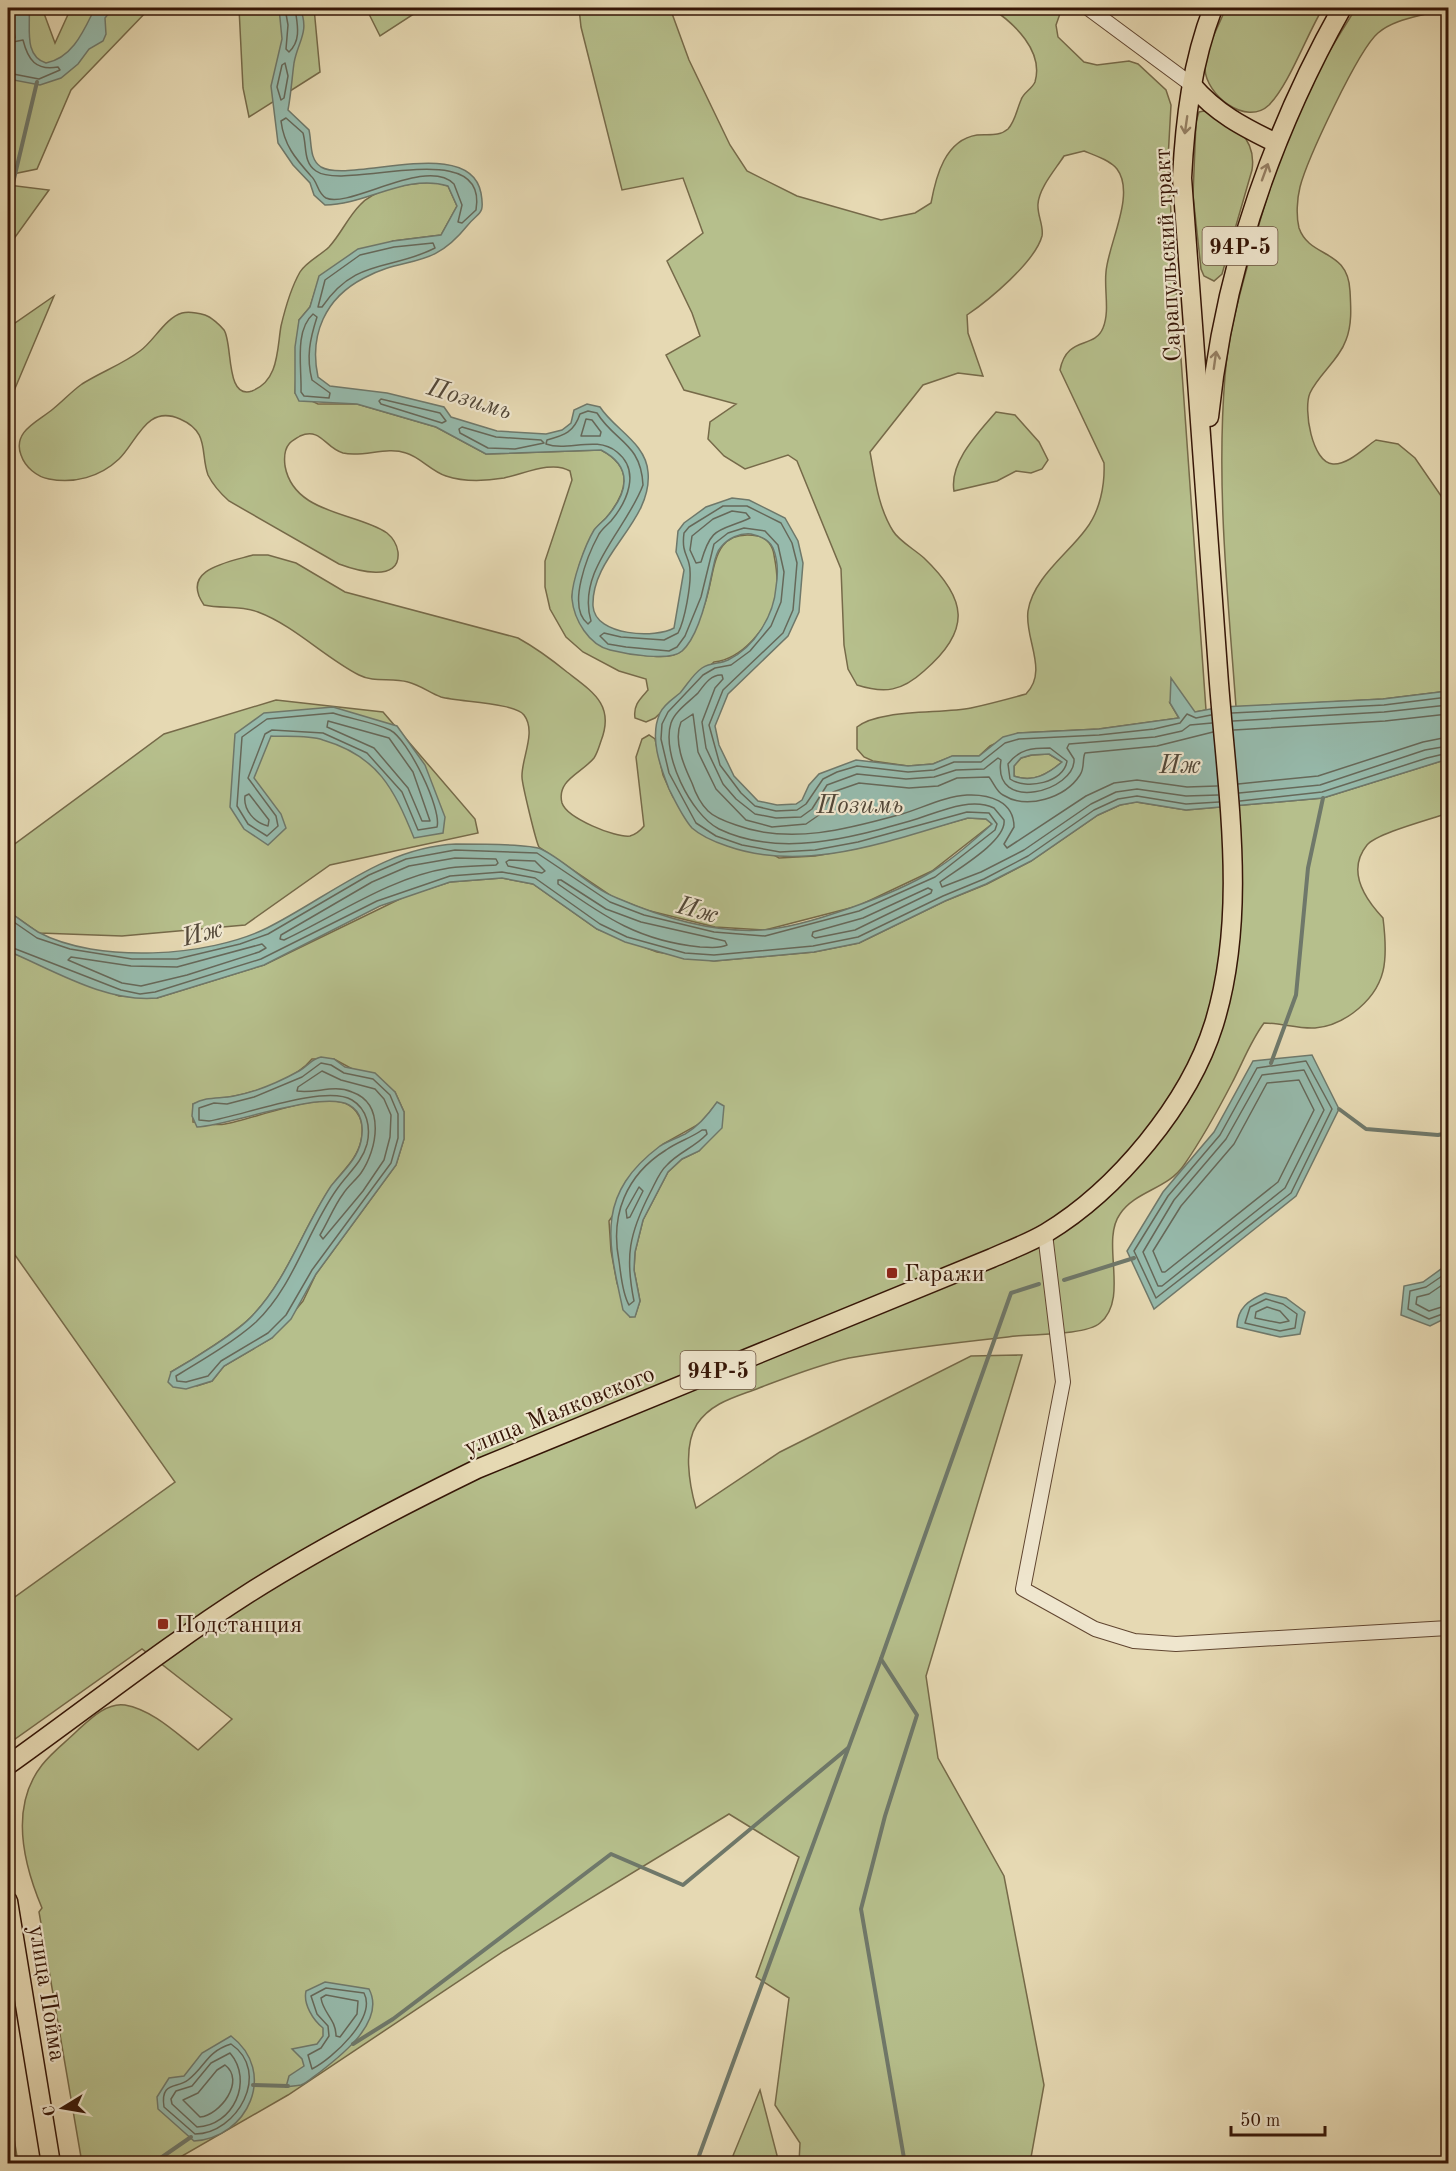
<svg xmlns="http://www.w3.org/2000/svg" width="1456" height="2171" font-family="'Old Standard TT',serif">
<rect width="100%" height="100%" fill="#e6d9b3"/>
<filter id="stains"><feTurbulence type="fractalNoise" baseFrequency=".00333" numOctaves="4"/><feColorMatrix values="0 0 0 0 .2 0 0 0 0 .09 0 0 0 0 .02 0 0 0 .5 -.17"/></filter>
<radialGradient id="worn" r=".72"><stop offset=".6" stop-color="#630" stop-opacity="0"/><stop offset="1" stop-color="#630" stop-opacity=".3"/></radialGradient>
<g fill="#b6bf8c" stroke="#766a49" stroke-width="1.5" fill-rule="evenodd">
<polygon points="8,8 42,8 55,43 71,8 150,8 71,90 37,169 8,175 8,135 14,114 8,104"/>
<polygon points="239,8 314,8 320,72 249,117 243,88"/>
<polygon points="366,8 423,8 380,36"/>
<path d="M579,8H670L689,60L730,145L747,171L797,196L881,220L915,213L931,203C936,176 945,140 977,135C988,134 999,137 1008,129C1015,122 1017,109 1021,100C1023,93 1032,89 1035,82C1044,51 1014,23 991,8H1062L1056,25L1058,37L1084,62L1097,65L1129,61L1138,64L1166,90L1171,105L1168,159L1172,232L1206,710L1195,712L1170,703L1179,718L1099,729L1018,733L990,746L979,756H953L933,764L908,766L873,761L864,757L857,749V727C879,709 941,714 971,708C989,704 1008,699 1026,694C1049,671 1024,638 1028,611C1033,578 1068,554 1086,529C1100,511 1105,485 1104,463L1060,370C1067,335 1094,350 1103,328C1110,311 1104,290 1106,272C1108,244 1136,194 1117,169C1110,160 1094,155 1084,151L1064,156C1055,170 1039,188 1038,204C1037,215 1044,226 1042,236C1035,262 989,300 967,315L968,333L983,376L958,373L923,385L870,452C875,478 878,507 893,531C899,541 914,549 924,558C967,599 972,630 924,671C902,691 885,694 857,685L848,669L844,645L841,569L797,461L788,455L745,469L724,456L708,439L710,422L736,404L684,390L666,355L700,336L692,313L667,261L703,233L683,178L622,190L581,27Z"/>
<path d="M1226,8H1323C1307,34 1289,85 1269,105C1246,127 1206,95 1205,69C1205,49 1219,25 1226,8Z"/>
<path d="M1356,8H1440L1437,11C1418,17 1394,19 1378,33C1358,50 1307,160 1300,187C1297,199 1296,216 1299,228C1310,259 1348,248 1350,291C1351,308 1352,325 1346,340C1339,360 1319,374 1310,393C1303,409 1312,463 1333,464C1348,465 1364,448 1376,440L1398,444L1415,458L1448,506V691L1383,699L1236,707C1228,597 1216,487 1225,376C1228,336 1239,296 1250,257C1265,200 1283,143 1308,90C1322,61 1340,34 1356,8Z"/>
<path d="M1204,111C1232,120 1257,138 1252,170L1222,274L1214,281L1204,276L1201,269L1193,195L1196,122L1199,112Z"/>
<path d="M436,182L448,186L457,206L441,235L393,241L337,265L320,276L310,307L299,320L295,393L318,404H357L436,427L486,454L601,450C634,467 628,492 606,518C602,522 597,526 594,531C583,551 575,576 572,597L626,653C641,654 666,661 680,652C687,648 691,637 694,629C699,620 703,610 706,600C716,568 712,528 758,536C767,537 773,547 774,555C777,570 779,586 775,601C768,628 742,659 714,662L655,718L646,722L635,718C633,705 640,699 648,690L646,679L619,671L583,652L566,637L550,609L545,587V561L572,480L570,471C552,460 524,474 504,478C486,481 464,482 446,476C431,471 420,457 406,453C386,446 363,458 343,453C325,448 321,427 300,436C297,438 291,441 289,444C284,450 284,458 285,466C294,515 357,512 387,533C393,538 397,545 398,552C401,584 355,570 339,564L229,501C220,493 213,485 208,475C200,453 210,432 180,419C146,404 137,442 119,459C100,477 74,484 49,479C37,477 25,467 21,455C12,431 39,421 53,409C63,401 72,391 82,384C101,372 123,364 140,351C154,341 165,318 182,313C189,311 198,313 205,315C211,317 220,325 224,330C233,343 225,400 252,391C279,381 277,349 281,326C285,309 292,286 300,272C306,262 321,255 329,247C341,234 348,217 360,205C376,187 413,183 436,182Z"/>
<polygon points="8,185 49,190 8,247"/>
<polygon points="54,296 8,405 8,328"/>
<path d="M996,412L1015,415L1039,442L1048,460L1042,469L1031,473L1016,471L997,481L954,491C949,462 979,432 996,412Z"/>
<path d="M253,555H268L296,563L345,592L518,638C536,648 551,659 567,672C593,692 615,705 601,741C599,747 597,754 594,758C582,773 556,780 562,803C567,818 615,838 630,836C637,834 640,831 644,826L636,757L642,739L649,735L655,739L663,775L673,797L779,858L815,856L859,848L968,818L986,819L992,824L932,871L858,906L765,930L715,927L646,910L613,897L539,847C536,842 522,784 522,777C521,759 537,732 524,715C515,703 460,702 441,697C430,693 420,685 408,682C392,677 374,683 359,675C324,657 295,626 258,612C240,605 222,609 204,605C179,569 229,562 253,555Z"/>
<polygon points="276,700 383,712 475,819 478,833 330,865 245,925 122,936 39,933 8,911 8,849 164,734"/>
<path d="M1049,754L1062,762C1048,774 1033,783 1014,776V766L1021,758L1032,755Z"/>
<path d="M1448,759V813C1432,819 1377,833 1367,845C1346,871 1365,899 1383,918C1388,959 1388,987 1353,1013C1342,1021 1329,1027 1315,1028C1298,1029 1281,1023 1264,1023C1250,1042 1243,1062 1232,1083C1218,1110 1202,1139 1184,1165C1168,1189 1135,1191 1120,1214C1100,1242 1130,1298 1100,1323C1086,1335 1035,1334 1016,1336C961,1342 904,1348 849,1358C818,1365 788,1377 759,1388C736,1397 712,1402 697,1424C683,1446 689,1484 696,1508L780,1452L971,1356L1022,1355L926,1676L938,1758L1004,1876L1044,2085L1030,2163H799L800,2143L775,2105L789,1998L756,1977L799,1857L729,1814L504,1951L288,2095L170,2163H82L39,1912L42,1908C23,1863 9,1807 42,1765C52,1752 67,1741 78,1730C90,1719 107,1702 125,1705C153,1710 177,1734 198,1750L232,1719L142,1649L8,1744V1602L175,1482L15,1255L8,1259V951L119,996L157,998L264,965L406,896L450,882L502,878L533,884L597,929L657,952L714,961L814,952L859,943L945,901L987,884L1031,861L1098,815L1120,805L1136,802L1186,810L1323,798ZM312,1059H334L395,1092L404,1112V1139L396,1165L316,1274L303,1301L272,1338L224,1366L212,1381L197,1386L171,1372C192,1360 237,1332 253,1315C288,1278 303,1228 331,1187C341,1172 357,1160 361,1141C364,1128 362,1113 349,1105C323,1090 255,1119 225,1124C215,1126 203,1123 193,1122V1104C208,1099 221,1099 235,1096C259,1091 296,1079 312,1059ZM717,1103L710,1139L699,1151L682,1159L668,1172L643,1220L635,1252L634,1270L640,1301L635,1316L630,1317L617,1283L611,1251L609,1221L663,1144L701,1123Z"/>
<polygon points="760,2090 779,2163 730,2163"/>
<polygon points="8,2101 18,2163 8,2163"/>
</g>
<g fill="#96baac" stroke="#6f786a" stroke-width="1.5" fill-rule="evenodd">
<path d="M10,8H29C31,26 23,56 46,63C73,58 84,30 95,8H113L105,18L106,34L103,41L89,49L78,64L61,78L40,85L8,79V32L15,37Z"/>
<path d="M279,8H300C310,32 298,41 294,63C292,78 291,94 288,110L309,130C312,143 309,159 321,167C350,184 470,134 481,193C485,216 479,211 467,226C431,271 406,255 364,278C325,298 309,335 318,377L330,386L387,393L444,407L451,417L497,431L546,434L562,430L571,423L574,410L587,404L600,407C614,429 646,443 648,472C653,522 591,555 593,606C595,637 657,638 674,628L684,570L676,552L678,531L684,523L706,507L732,498L749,500L785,518L798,541L803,563L799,612L788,636L728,694L715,726L719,745L734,776L758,801L777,805L796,804L802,800L809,785L819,774L856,760L908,766L933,764L952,756H979L1003,737L1018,733L1099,729L1179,718L1170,703L1171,678L1195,712L1221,707L1383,699L1448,691V759L1323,798L1186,810L1137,802L1120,805L1098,815L1031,861L986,884L945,901L859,943L814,952L714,961L684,959L625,942L597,929L533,884L502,878L450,882L380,906L264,965L157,998C106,1003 53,970 8,951V911C18,918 28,926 38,932C97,964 209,957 267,928C329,897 384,847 456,844C470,844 531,844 541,849C565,860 590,888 617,898C661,917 714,933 762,930C807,927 895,894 933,871C954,858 973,841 992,824L986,819L968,818C891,840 806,874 727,846C715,842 701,836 692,828C683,818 675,801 669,789C660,766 649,737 660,713C664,704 673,699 680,693C687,685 693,674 702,668C711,662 720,664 728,660C755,647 774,615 776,587C778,575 778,560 773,548C769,539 760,536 751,534C740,533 728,538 721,547C715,553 714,565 712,573C708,594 699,636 682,651C670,662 626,654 610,650C589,645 574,620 572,599C571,583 585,545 594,530C597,526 602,522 606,518C628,493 634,467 601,450L486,454L436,427L395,415L357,404L299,401L295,393V347L299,320L310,307L319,276L358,249L393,241L441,235L457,206L448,186C406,173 366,205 325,205L314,195L310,183L293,165L278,143L271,86L282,39ZM1049,754L1062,762C1048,774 1033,783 1014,776V766L1021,758L1031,755Z"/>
<path d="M333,707L397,726L425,765L445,817L443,833L414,838C394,789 378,756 323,740C308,735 287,737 271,736L254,778L281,814L286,828L268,845L244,829L230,807L235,734L264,713Z"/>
<polygon points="1312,1055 1339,1109 1296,1196 1154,1309 1127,1251 1163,1192 1214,1132 1253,1061"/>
<path d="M321,1057L334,1059L345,1067L375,1073L395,1092L404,1112V1139L396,1165L316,1274L291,1319L272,1338L224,1366L212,1381L186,1389L173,1387L168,1382L171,1372C192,1360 238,1332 253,1315C288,1278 303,1228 331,1186C342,1172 357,1160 361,1141C364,1127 362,1112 349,1105C322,1090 232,1125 197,1127L192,1116L193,1104C207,1096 220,1099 234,1096C256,1092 279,1082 299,1071C308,1066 311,1059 321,1057Z"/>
<path d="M717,1102L724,1106L722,1128L699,1151L682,1159L668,1172L643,1220L635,1252L634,1270L640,1301L635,1317H630L623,1310C608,1241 595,1195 660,1146C668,1141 677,1138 685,1134C699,1126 708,1115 717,1102Z"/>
<polygon points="1448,1264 1448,1317 1430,1326 1401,1315 1404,1286 1423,1282"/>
<path d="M1265,1293L1286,1298L1305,1312L1300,1334L1280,1337L1237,1327C1237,1308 1249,1300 1265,1293Z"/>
<path d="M325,1982L369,1989C386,2021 342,2055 320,2072C314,2076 307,2083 301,2085C296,2086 291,2086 286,2087L289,2076L304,2066L302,2059L292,2049L317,2044L323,2036V2028C313,2020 303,2004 306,1991Z"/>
<path d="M231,2036C278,2072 248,2138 194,2141L158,2109L157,2097L169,2078L184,2076L202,2053Z"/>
</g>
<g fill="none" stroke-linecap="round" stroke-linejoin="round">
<g stroke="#666859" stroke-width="1.5">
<path d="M285,8L288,25L286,49L289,52C302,40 297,23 295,8"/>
<path d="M8,39L13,42L23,40C28,60 36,71 58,67L60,70L39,79L8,73"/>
<polygon points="285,63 288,76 284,98 281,100 277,87 282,65"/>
<path d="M286,118L303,133C307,147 303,162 316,171C345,192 489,134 476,210L462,223L458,222L462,205L454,184C427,156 349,209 326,198C317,193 318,182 311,176C295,158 284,145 281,121Z"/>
<path d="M433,243L435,248C391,271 356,257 322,307H318L325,280L360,255L394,247Z"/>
<path d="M313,314L317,317C310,339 306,357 312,380L330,393L329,398L304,396L301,392C302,368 294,331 313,314Z"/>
<polygon points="381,399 440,413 446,421 442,423 381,404 379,401"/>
<path d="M588,411L597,413C615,442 641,443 643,485C627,529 576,571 591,621L588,624C566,607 588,554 599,534C602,529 607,525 611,521C627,502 641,471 617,452C596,435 568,452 546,444L547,440C565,435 574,432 580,414Z"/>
<polygon points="586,419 592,420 601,432 600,436 581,436"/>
<polygon points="462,427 496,437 541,440 544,443 515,449 488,448 460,433 459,429"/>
<path d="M732,511L746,513L750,518C720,532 712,524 701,562L696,563L690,550L692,536L713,519Z"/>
<path d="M333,713C351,719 373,722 390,730C408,739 442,809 437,827L418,830L402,792L367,753L323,733L272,730L265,734L248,778L276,816L278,826L267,836L248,824L237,806L242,737L267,719Z"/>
<polyline points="1232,713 1384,705 1448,697"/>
<polygon points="328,721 389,738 413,772 430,821 422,821 408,788 374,748 327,727"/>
<polyline points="1233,721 1384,712 1448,705"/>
<path d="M1212,723L1190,725L1182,731L1155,737L1069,744L1067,748L1074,759C1076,791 992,814 1001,760L998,758L984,769L956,770L934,777L906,779L857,774L827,785L812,809L801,817L776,818L755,814L736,799L723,784L706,748L702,722L715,688L723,679L722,675C711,674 704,685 698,693C689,702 675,711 671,723C661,754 691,815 719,829C779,858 850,838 910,821C935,814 969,796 994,808L1004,820C1007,841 956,870 940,882L942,887L981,872L1024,850L1091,804L1116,792L1137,789L1186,796L1218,795"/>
<polyline points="1234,730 1385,721 1448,714"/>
<path d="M1213,732L1157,746L1085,753C1082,759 1085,768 1080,775C1065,798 1027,810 1003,795C996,791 994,783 989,777L957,778L938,786L909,788L859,783L833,792L819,815L806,824L772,827L746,820L716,789L698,752L693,714L681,722C673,741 684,766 692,783C695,792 701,804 708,811C715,818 727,822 736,825C790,845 848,829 902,814C922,808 946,796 967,795C989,794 1014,801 1014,827L1004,844L1007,848L1086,796L1114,783L1137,780L1187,787L1217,786"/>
<path d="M1050,748L1067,761C1064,783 1026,790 1010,779L1008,764C1019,749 1032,748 1050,748Z"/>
<polyline points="1238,784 1318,776 1423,742 1448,737"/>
<polyline points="1239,793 1320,785 1425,750 1448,746"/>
<path d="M249,794L269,820L268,826C255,823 243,810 245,796Z"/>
<polyline points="1240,801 1322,792 1427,758 1448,753"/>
<path d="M455,858L496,859L498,863L496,865C480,866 465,866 449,868C391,877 337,915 284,940L280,939L281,935L372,882L409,866Z"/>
<polygon points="509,860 535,861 545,871 542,873 508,866 506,862"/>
<path d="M558,880H561L606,909L641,922L725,941L727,945C719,949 709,947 700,947C640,941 606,918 558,884Z"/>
<polygon points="928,888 932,890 931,893 855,930 815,938 812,936 813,932 863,918"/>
<path d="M8,918L37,938L70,949L132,959H177L240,944L268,934L369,875L406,859L455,850L537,853L610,902L644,915L714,932L765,936L859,911L935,877L995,830L997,824L989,813L967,812L858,842L815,850L780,852L742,845L716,836L696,823L669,773L661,739L662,724L668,712L703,675L715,668L731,665L750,651L771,626L781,602L784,572L778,545L765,531L744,528L728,533L714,544L701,597L685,636L677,647L669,651L626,647L608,644L600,636L604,633L621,637L664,640L678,633C685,620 691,585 690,571C690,556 681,555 684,533L689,527L723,506H747L781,523L792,543L797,563L793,610L783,633L723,690L709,725L720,765L741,793L755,806L776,811L797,810L806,804L823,779L837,772L857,766L908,772L934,770L954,762H981L1005,743L1019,739L1099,735L1154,729L1180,723L1187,714L1196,718L1211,715"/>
<polygon points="262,944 266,948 259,952 187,975 141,986 122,983 68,960 71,957 131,966 177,967"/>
<polyline points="8,946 121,990 140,994 155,992 261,959 377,901 450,876 502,872 535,878 600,924 627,937 685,953 714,955 813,946 858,937 943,896 984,879 1028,856 1094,810 1118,799 1137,796 1186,804 1219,802"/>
<polygon points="1306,1061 1332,1109 1291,1193 1156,1298 1134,1251 1168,1196 1220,1135 1257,1068"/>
<path d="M321,1063L331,1065L344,1073L373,1079L390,1095L398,1114V1138L391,1163L312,1270L286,1315L268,1333L221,1361L208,1376L186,1382L177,1381L176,1376C201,1361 235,1341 256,1322C294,1286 307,1231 337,1189C347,1174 362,1163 367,1144C371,1127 367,1109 352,1100C325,1084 242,1116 209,1121L199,1120V1108L214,1103L227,1104L254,1097L302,1077Z"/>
<polygon points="1304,1070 1324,1110 1285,1188 1162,1286 1158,1286 1143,1252 1174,1200 1226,1139 1262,1075"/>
<path d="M322,1071L341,1080L375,1089L384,1099L391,1115L390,1137L384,1160L363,1191L323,1239L320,1235C328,1222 334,1206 343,1194C348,1186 356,1180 361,1173C377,1150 386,1104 352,1092C333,1084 316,1094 297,1091L298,1087Z"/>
<polygon points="1299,1080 1314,1110 1278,1182 1165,1272 1162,1272 1153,1251 1181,1206 1234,1144 1267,1083"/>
<path d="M702,1130H706L707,1134C695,1147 679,1152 667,1165C659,1172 655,1184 650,1193C629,1234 625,1257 634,1301L629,1305C622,1293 621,1274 619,1261C610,1215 626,1175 666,1150C677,1142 691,1138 702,1130Z"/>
<polygon points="639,1187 643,1191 630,1217 627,1218 626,1210"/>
<polyline points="1448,1272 1426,1287 1410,1291 1408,1309 1429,1319 1448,1312"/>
<polyline points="1448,1281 1429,1294 1417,1297 1416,1304 1429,1311 1448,1305"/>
<polygon points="1266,1299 1283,1304 1297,1314 1295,1328 1280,1331 1245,1323 1250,1307"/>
<polygon points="1267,1307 1280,1311 1289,1321 1280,1323 1255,1318 1256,1312"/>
<path d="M326,1988L364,1993C377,2018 332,2059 312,2069L308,2055L321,2048L329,2036L328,2026L317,2014L311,1996Z"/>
<path d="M326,1995L358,2001L357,2014L340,2037L336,2036C336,2019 323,2013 321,1998Z"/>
<path d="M231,2044C272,2072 237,2134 195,2134L164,2107C160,2081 177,2089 188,2080C206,2066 206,2052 231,2044Z"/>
<path d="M230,2053C254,2081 233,2126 197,2127L172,2104L171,2099L176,2091L192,2086L211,2063Z"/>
<path d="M225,2065C246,2081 220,2115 200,2117L183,2100L198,2093L217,2070Z"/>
</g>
<g stroke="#6f786a" stroke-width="4">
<polyline points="8,204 37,82"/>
<polyline points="1271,1063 1296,995 1308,868 1323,798"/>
<polyline points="1339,1109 1366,1129 1438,1135 1448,1133"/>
<polyline points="1064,1280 1134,1258"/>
<polyline points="881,1659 917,1715 885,1816 861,1909 905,2164"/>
<polyline points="353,2044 393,2019 611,1854 683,1885 848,1748"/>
<polyline points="253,2085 288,2086"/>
<polyline points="152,2164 191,2137"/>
<polyline points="696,2164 881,1659 1011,1293 1039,1284"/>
</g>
<defs>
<g id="minor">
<polyline points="1088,8 1192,85"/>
<polyline points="1045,1234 1063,1382 1023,1589 1095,1629 1134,1641 1176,1644 1448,1628"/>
</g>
<g id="major">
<path d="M1192,85C1216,113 1243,127 1276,143"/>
<path d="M1209,417C1224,270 1270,136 1342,8"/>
<path d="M8,1765C88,1708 166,1646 249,1593C323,1546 399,1507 477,1469L992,1258C1010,1250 1029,1243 1046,1233C1117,1190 1189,1104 1214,1024C1249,911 1226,786 1218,670C1207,506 1194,342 1182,178C1185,120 1192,62 1213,8"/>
<polyline points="8,1901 51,2164"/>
</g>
</defs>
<use href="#minor" stroke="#614631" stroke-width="16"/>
<use href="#major" stroke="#351506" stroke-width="21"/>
<use href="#minor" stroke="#efe6ce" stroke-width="14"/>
<use href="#major" stroke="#e6d9b3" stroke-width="18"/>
</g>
<defs><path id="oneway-shaft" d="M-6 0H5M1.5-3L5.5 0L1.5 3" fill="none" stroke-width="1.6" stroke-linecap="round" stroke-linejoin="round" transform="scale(1.5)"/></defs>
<g stroke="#968165">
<use href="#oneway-shaft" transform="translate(1186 125) rotate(98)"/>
<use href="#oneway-shaft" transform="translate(1265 172) rotate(-70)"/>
<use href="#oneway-shaft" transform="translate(1215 360) rotate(-82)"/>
</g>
<g fill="#8f2418" stroke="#efe6ce" stroke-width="2">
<rect x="886" y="1267" width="12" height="12" rx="3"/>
<rect x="157" y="1618" width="12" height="12" rx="3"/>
</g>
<g text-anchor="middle" stroke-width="4.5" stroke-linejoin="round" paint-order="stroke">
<g fill="#efe6ce" stroke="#6d5442" stroke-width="1.5">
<rect x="1202.5" y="227" width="75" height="38" rx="4.5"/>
<rect x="680.5" y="1351" width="75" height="38" rx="4.5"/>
</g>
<g font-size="22" font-weight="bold" fill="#351506">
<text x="1240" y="254">94Р-5</text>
<text x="718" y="1378">94Р-5</text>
</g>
<g font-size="24" fill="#351506" stroke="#efe6ce">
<text transform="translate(1167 255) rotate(-93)" y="8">Сарапульский тракт</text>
<text transform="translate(559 1410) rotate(-22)" y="8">улица Маяковского</text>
<text transform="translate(48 1993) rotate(81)" y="8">улица Пойма</text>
</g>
<g font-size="24" fill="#351506" stroke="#efe6ce" text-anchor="start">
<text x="904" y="1281">Гаражи</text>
<text x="175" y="1632">Подстанция</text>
</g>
<g font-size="26" font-style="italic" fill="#524738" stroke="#efe6ce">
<text transform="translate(470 398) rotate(17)" y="9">Позимь</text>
<text x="1180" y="773">Иж</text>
<text x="860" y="813">Позимь</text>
<text transform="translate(698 909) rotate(15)" y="9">Иж</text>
<text transform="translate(202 932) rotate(-15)" y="9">Иж</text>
</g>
</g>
<rect width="1456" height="2171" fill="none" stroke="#e6d9b3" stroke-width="30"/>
<rect x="9" y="9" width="1438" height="2153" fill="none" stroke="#351506" stroke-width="3"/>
<rect x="15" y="15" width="1426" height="2141" fill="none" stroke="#351506" stroke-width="1.5"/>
<g transform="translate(63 2108) rotate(259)" stroke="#efe6ce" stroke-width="4.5" paint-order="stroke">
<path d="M0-4.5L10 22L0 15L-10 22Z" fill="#351506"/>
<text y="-9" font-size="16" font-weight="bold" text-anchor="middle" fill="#351506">С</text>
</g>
<path d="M1231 2126v9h94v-9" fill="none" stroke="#351506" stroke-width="3"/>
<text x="1240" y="2126" font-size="18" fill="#351506" stroke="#efe6ce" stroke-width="4.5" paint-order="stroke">50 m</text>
<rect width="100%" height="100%" filter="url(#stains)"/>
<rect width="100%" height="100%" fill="url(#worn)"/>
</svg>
